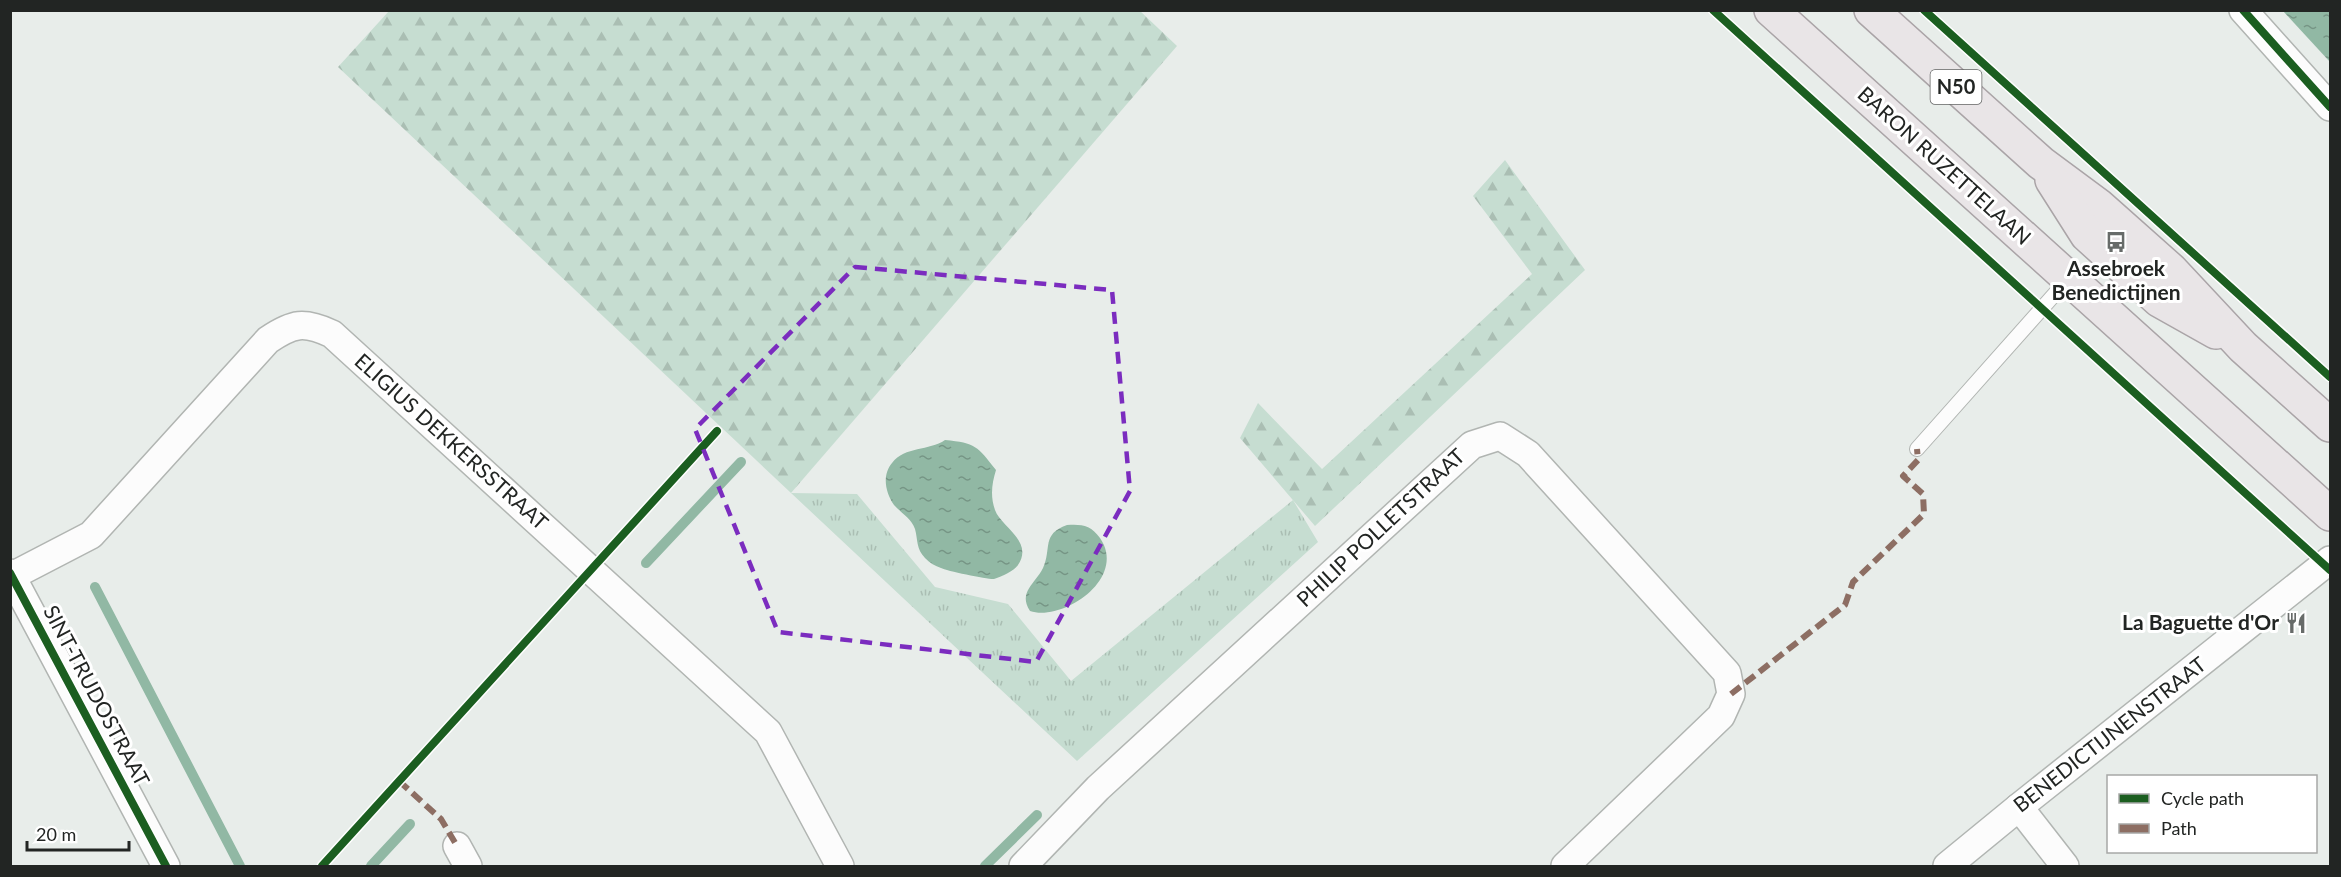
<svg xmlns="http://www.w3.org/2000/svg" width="2341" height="877" font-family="Lato,sans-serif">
<defs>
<pattern id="grass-tufts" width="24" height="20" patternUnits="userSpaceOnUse" patternTransform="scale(1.5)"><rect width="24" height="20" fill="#c6ddd1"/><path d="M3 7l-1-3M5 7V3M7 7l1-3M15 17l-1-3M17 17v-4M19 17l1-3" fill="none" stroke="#aabeb3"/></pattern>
<pattern id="forest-firs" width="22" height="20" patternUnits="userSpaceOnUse" patternTransform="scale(1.5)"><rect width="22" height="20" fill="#c6ddd1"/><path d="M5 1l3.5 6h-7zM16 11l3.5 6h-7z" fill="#aabeb3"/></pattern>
<pattern id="water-ripples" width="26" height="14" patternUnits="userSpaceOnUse" patternTransform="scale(1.5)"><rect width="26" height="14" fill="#91b8a4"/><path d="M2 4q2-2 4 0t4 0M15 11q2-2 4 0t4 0" fill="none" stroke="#769585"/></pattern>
</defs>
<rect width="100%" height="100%" fill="#e8edea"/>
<polygon fill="url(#grass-tufts)" points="791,493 857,494 935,587 1008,604 1071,681 1293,500 1318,542 1077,761"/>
<g fill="url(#forest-firs)">
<polygon points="389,11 1139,10 1177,46 791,493 338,67"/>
<polygon points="1505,160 1585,270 1315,526 1240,438 1258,403 1322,469 1532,274 1473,196"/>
</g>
<g fill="url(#water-ripples)">
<polygon points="2283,11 2330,11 2330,62"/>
<path d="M945,440C976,443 977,446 996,470C992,483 990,496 995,510C1001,527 1034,541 1018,565C1014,571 1001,577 994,579C991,580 946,571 941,568C935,566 930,563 925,558C916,549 918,540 915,529C911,518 901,513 894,505C885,492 882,475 892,463C905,446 929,451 945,440Z"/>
<path d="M1067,525C1081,524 1091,525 1100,538C1128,579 1062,622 1030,611C1018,592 1035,584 1043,568C1052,549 1041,534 1067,525Z"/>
</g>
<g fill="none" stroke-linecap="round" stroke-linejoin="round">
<g stroke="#91b8a4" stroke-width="10">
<polyline points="646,563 741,462"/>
<polyline points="95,587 240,866"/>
<polyline points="371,866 410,824"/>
<polyline points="985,866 1037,815"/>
</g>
<defs>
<polyline id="service" points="1917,449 2069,278"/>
<g id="minor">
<polyline points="2243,10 2330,107"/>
<polyline points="10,573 166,866"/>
<path d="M12,576L91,535L268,340C293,323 304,321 332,334L768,732L840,866"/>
<polyline points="2019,807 2065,866"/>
<polyline points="457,846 468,866"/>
<polyline points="1023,866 1098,788 1472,445 1500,436 1528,454 1727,673 1731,694 1721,716 1565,866"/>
<polyline points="1947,866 2019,807 2330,560"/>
</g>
<g id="primary">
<polyline points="1771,10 2330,514"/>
<polyline points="1871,10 2041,163 2099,206 2171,270 2243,347 2330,425"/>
<polyline points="2052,180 2087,235 2159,300 2216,332"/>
</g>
</defs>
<use href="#service" stroke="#b1b5b2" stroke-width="16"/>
<use href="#minor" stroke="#b1b5b2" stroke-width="30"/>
<use href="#primary" stroke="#aaa4a7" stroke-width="36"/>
<use href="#service" stroke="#fcfcfc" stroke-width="14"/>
<use href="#minor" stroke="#fcfcfc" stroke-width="27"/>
<use href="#primary" stroke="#e9e5e7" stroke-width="33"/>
<g stroke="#8d6e63" stroke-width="6" stroke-dasharray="12 6" stroke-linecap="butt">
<polyline points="1731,694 1845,605 1853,582 1924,514 1923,494 1903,476 1918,460 1917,449"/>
<polyline points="399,781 441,819 457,846"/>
</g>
<defs>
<g id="cycleway">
<polyline points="1713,10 2330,570"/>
<polyline points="1924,10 2330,377"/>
<polyline points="2243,10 2330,107"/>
<polyline points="10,573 166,866"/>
<polyline points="322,866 717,431"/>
</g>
</defs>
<use href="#cycleway" stroke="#fff" stroke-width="11"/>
<use href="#cycleway" stroke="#1b5e20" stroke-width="8"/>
</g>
<path fill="none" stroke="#7b2cbf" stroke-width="4.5" stroke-dasharray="12 8" stroke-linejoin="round" d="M855,267L1112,290L1130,491L1036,662L778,632L695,429Z"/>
<defs>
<symbol id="bus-bare" viewBox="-9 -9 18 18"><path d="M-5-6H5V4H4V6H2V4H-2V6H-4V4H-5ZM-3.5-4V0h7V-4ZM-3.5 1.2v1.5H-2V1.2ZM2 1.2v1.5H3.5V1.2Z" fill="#676b69" stroke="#fff" stroke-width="2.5" paint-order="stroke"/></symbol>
<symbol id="restaurant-bare" viewBox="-9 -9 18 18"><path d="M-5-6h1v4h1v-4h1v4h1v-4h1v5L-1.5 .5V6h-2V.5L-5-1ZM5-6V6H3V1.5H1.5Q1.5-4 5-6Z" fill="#676b69" stroke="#fff" stroke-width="2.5" paint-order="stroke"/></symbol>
</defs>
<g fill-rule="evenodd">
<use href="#bus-bare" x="2101" y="227" width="30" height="30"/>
<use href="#restaurant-bare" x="2281" y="608" width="30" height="30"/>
</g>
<g text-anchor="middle" stroke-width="6" stroke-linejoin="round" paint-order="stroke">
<rect fill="#fff" stroke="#646665" stroke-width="1.5" x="1930.5" y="70" width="51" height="34" rx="4.5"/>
<g font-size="20" font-weight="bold" fill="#222523">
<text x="1956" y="94">N50</text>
</g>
<g font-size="21" fill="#222523" stroke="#fff">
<text transform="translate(1944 166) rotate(42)" y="7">BARON RUZETTELAAN</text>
<text transform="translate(451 442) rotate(42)" y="7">ELIGIUS DEKKERSSTRAAT</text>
<text transform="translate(1381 528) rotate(-43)" y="7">PHILIP POLLETSTRAAT</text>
<text transform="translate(96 696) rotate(62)" y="7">SINT-TRUDOSTRAAT</text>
<text transform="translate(2110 735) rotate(-38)" y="7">BENEDICTIJNENSTRAAT</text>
</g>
<g font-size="21" font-weight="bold" fill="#222523" stroke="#fff">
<text x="2116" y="276">Assebroek<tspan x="2116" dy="24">Benedictijnen</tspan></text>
<text x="2279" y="630" text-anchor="end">La Baguette d'Or</text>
</g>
</g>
<rect width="2341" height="877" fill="none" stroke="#222523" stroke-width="24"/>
<rect x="2107" y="775" width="210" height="78" fill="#ffffff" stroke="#a7a8a7" stroke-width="1.5"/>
<rect x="2119" y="794" width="30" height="9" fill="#1b5e20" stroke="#a7a8a7" stroke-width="1.5"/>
<text x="2161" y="805" font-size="18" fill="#222523">Cycle path</text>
<rect x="2119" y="824" width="30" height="9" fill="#8d6e63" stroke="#a7a8a7" stroke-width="1.5"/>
<text x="2161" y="835" font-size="18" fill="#222523">Path</text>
<path d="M27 841v9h102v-9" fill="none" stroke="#222523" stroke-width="3"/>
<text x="36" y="841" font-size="18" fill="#222523" stroke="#ffffff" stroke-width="4.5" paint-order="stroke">20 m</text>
</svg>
